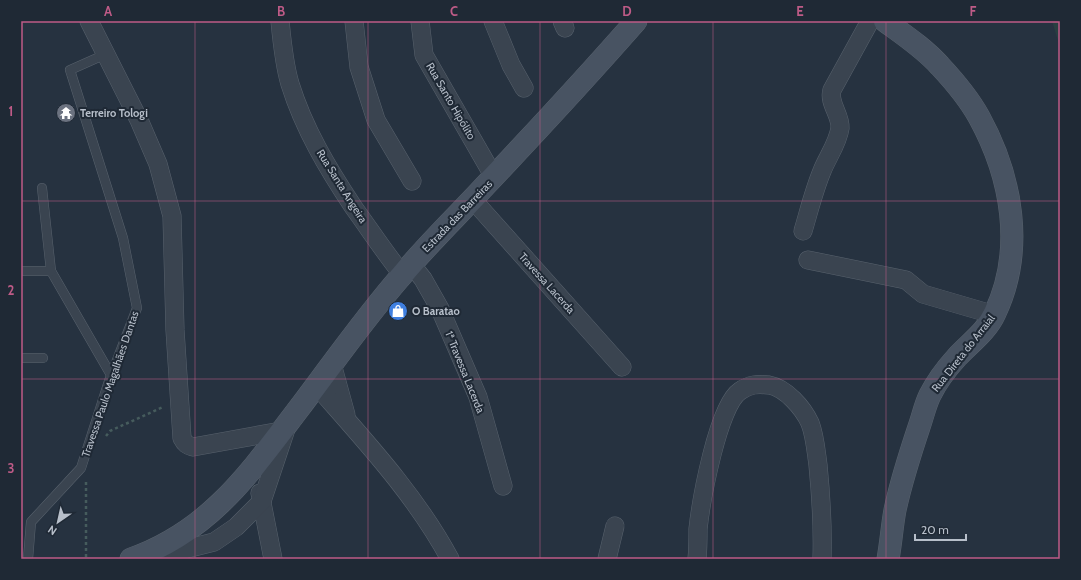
<svg xmlns="http://www.w3.org/2000/svg" width="1081" height="580" font-family="Cabin,sans-serif">
<rect width="100%" height="100%" fill="#263240"/>
<polygon fill="#283f41" points="1052,21 1060,21 1060,47"/>
<g fill="none" stroke-linecap="round" stroke-linejoin="round">
<defs>
<g id="lane">
<polyline points="42,188 51,271 111,375"/>
<polyline points="21,271 51,271"/>
<polyline points="21,358 43,358"/>
<polyline points="28,559 31,522 81,468 109,381 137,308 123,238 70,70 106,54"/>
</g>
<g id="street">
<path d="M89,21L139,120L158,164L172,216L175,330L182,438C185,444 187,445 193,447L281,431"/>
<path d="M280,21C282,42 284,64 290,84C304,129 328,169 354,208C370,230 385,253 402,274"/>
<polyline points="354,21 359,67 376,120 412,181"/>
<polyline points="420,21 424,55 494,177"/>
<polyline points="493,21 511,65 524,88"/>
<polyline points="562,21 565,28"/>
<polyline points="473,200 622,367"/>
<path d="M803,231C809,211 814,190 822,171C827,158 838,143 840,128C841,115 828,103 832,90L870,21"/>
<polyline points="808,260 906,280 923,294 995,315"/>
<polyline points="411,264 423,279 440,309 478,397 503,486"/>
<polyline points="332,364 346,415"/>
<path d="M316,385C364,440 415,494 450,559"/>
<polyline points="260,493 273,559"/>
<polyline points="147,553 174,552 214,542 236,527 262,501 285,432"/>
<polyline points="607,559 615,526"/>
<path d="M697,559C698,549 698,539 698,529C701,501 718,405 740,391C750,384 757,384 769,385C786,388 803,408 810,423C815,436 816,451 818,465C821,496 823,528 822,559"/>
</g>
<g id="secondary">
<path d="M885,21C904,35 924,48 940,66C954,81 969,99 979,117C1012,177 1025,250 995,313C987,331 970,343 957,357C947,368 937,381 930,395C925,405 923,416 919,427C910,454 901,482 895,510C892,526 891,543 888,559"/>
<path d="M131,559C211,531 251,471 300,407C334,362 366,316 403,274C428,244 456,217 482,189C534,134 586,78 636,21"/>
</g>
</defs>
<use href="#lane" stroke="#58626d" stroke-width="10"/>
<use href="#street" stroke="#58626d" stroke-width="19"/>
<use href="#secondary" stroke="#58626d" stroke-width="23"/>
<g stroke="#465c5d" stroke-width="2.5" stroke-dasharray="3 3" stroke-linecap="butt">
<polyline points="106,436 110,431 163,407"/>
<polyline points="86,482 86,559"/>
</g>
<use href="#lane" stroke="#3a4450" stroke-width="9"/>
<use href="#street" stroke="#3a4450" stroke-width="18"/>
<use href="#secondary" stroke="#485362" stroke-width="22"/>
</g>
<path fill="none" stroke="#be5b87" stroke-width="1" stroke-opacity="0.55" d="M195,21V559M368,21V559M540,21V559M713,21V559M886,21V559M21,201H1060M21,379H1060"/>
<defs>
<symbol id="temple-disc" viewBox="-11 -11 22 22"><circle r="9.5" fill="#6b7280" stroke="#1f2935"/><path d="M0-6L5-2H3V0L6.5 2.5H4V6H1.5V3h-3V6H-4V2.5H-6.5L-3 0V-2H-5Z" fill="#fff"/></symbol>
<symbol id="shop-disc" viewBox="-11 -11 22 22"><circle r="9.5" fill="#3f7fe0" stroke="#1f2935"/><path d="M-5-2.5h2.3a2.7 3.5 0 0 1 5.4 0H5L5.5 6h-11ZM-1.5-2.5h3a1.5 2.3 0 0 0-3 0Z" fill="#fff"/></symbol>
</defs>
<g fill-rule="evenodd">
<use href="#temple-disc" x="55" y="102" width="22" height="22"/>
<use href="#shop-disc" x="387" y="300" width="22" height="22"/>
</g>
<g text-anchor="middle" stroke-width="4" stroke-linejoin="round" paint-order="stroke">
<g font-size="11" fill="#b7bfca" stroke="#1f2935">
<text transform="translate(451 101) rotate(60)" y="4">Rua Santo Hipólito</text>
<text transform="translate(342 186) rotate(58)" y="4">Rua Santa Angeira</text>
<text transform="translate(457 216) rotate(-46)" y="4">Estrada das Barreiras</text>
<text transform="translate(547 283) rotate(48)" y="4">Travessa Lacerda</text>
<text transform="translate(963 353) rotate(-52)" y="4">Rua Direta do Arraial</text>
<text transform="translate(465 372) rotate(68)" y="4">1ª Travessa Lacerda</text>
<text transform="translate(110 384) rotate(-71)" y="4">Travessa Paulo Magalhães Dantas</text>
</g>
<g font-size="11" font-weight="bold" fill="#b7bfca" stroke="#1f2935" text-anchor="start">
<text x="80" y="117">Terreiro Tologi</text>
<text x="412" y="315">O Baratao</text>
</g>
</g>
<rect width="1081" height="580" fill="none" stroke="#1f2935" stroke-width="44"/>
<g transform="translate(58 522) rotate(214)" stroke="#1f2935" stroke-width="3" paint-order="stroke">
<path d="M0-3L7 15L0 10L-7 15Z" fill="#b7bfca"/>
<text y="-6" font-size="11" font-weight="bold" text-anchor="middle" fill="#b7bfca">N</text>
</g>
<path d="M915 534v6h51v-6" fill="none" stroke="#b7bfca" stroke-width="2"/>
<text x="921" y="534" font-size="12" fill="#b7bfca" stroke="#1f2935" stroke-width="3" paint-order="stroke">20 m</text>
<rect x="22" y="22" width="1037" height="536" fill="none" stroke="#be5b87" stroke-width="1.5"/>
<g font-size="13" text-anchor="middle" font-weight="bold" fill="#be5b87">
<text x="108" y="16">A</text>
<text x="281" y="16">B</text>
<text x="454" y="16">C</text>
<text x="627" y="16">D</text>
<text x="800" y="16">E</text>
<text x="973" y="16">F</text>
<text x="11" y="116">1</text>
<text x="11" y="295">2</text>
<text x="11" y="473">3</text>
</g>
</svg>
